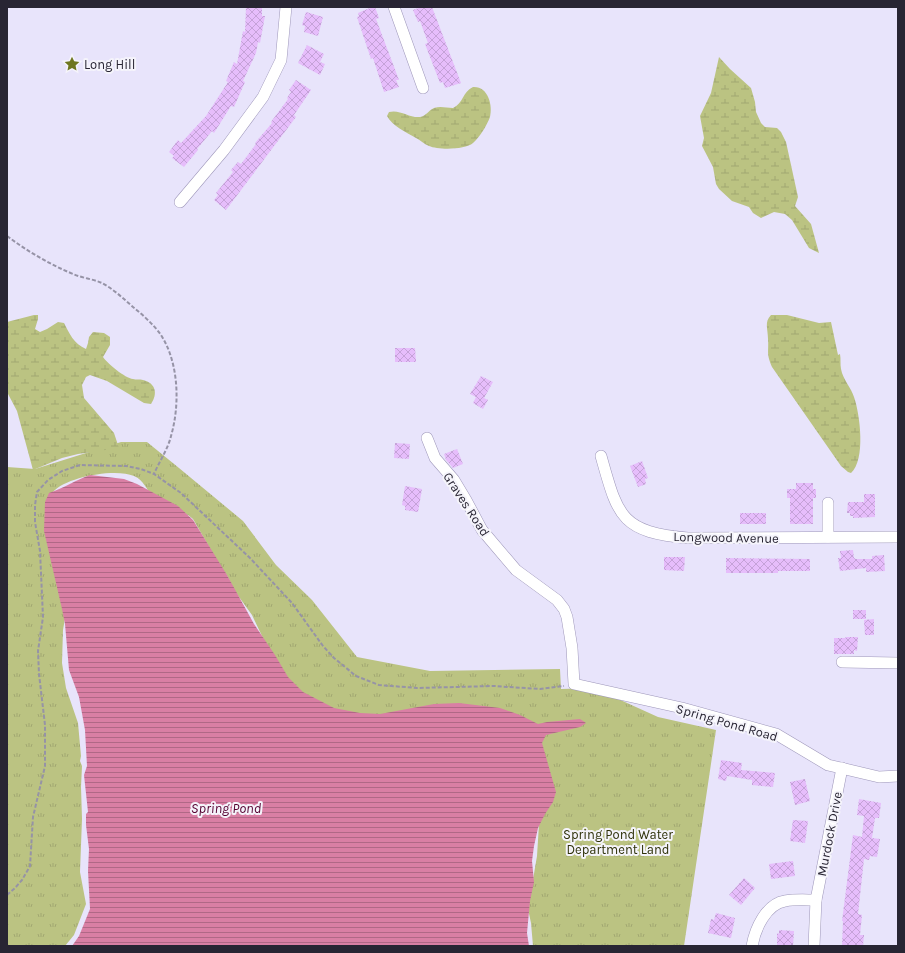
<svg xmlns="http://www.w3.org/2000/svg" width="905" height="953" font-family="Karla,sans-serif">
<defs>
<pattern id="grass-tufts" width="24" height="20" patternUnits="userSpaceOnUse"><rect width="24" height="20" fill="#bbc382"/><path d="M3 7l-1-3M5 7V3M7 7l1-3M15 17l-1-3M17 17v-4M19 17l1-3" fill="none" stroke="#a1a771"/></pattern>
<pattern id="wetland-marsh" width="20" height="14" patternUnits="userSpaceOnUse"><rect width="20" height="14" fill="#bbc382"/><path d="M1 5h8M5 5V1M11 12h8M15 12V8" fill="none" stroke="#a1a771"/></pattern>
<pattern id="water-rules" width="6" height="5" patternUnits="userSpaceOnUse"><rect width="6" height="5" fill="#d97fa4"/><path d="M0 2.5h6" fill="none" stroke="#b06886"/></pattern>
<pattern id="building-cross-hatch" width="8" height="8" patternUnits="userSpaceOnUse"><rect width="8" height="8" fill="#e6bdfb"/><path d="M0 0l8 8M0 8l8-8" fill="none" stroke="#c5a2d8"/></pattern>
</defs>
<rect width="100%" height="100%" fill="#e8e4fb"/>
<path fill="url(#grass-tufts)" d="M121,442H147L179,468L243,521L276,565L312,600L357,657L430,671L560,669L561,689L594,688L658,717L716,730L684,946H533L531,923L528,909L537,856L539,824L357,727L294,687L271,655L252,615L234,590L228,577L219,564L193,519C182,509 165,505 153,496C146,490 144,480 134,476C115,468 66,477 53,492L58,575L65,618L63,630L62,663L66,688L78,723L81,756L80,761L82,766L81,787L82,819L80,872L86,904L74,935L65,946H7V467L35,469Z"/>
<g fill="url(#wetland-marsh)">
<polygon points="719,57 730,69 751,88 755,102 756,112 761,123 765,127 777,128 781,132 786,142 798,197 795,206 811,224 819,253 809,248 792,220 785,214 774,212 761,218 753,213 749,207 732,201 719,189 716,184 713,167 702,146 704,138 700,116 711,93"/>
<path d="M473,87C488,86 493,105 490,117C487,125 480,137 473,143C465,150 438,150 429,146C424,144 420,140 416,138C406,132 392,126 387,116L389,112C400,109 409,118 420,117C426,116 429,110 434,108C441,106 446,108 453,108C463,104 463,91 473,87Z"/>
<path d="M34,315H38V319L35,329L40,332L47,329L58,322L64,323C69,333 74,344 86,349L88,343L89,337L93,332L104,333L110,337V345L103,357C108,364 125,378 133,379C136,380 140,379 143,380C156,383 158,394 151,404L144,403L107,381L90,375L86,377L82,385L84,398L114,433L119,448L78,454L62,458L33,470L17,411L7,392V322Z"/>
<path d="M771,315H787L819,323L831,322L838,355L840,354C841,359 840,364 841,369C843,380 851,387 854,397C860,414 866,460 851,473L848,472L841,466L772,367C766,353 769,352 768,339C768,329 764,322 771,315Z"/>
</g>
<path fill="url(#water-rules)" d="M90,475L124,479L137,484L178,506L193,520L227,575L254,624L275,655L288,677L303,692L334,708L360,713L380,714L434,704L459,703L500,708L520,715L538,724L547,722L580,719L586,723L580,727L546,735L542,743L556,792L553,802L545,814L538,828L534,846L532,861L534,882L530,901L527,933L529,946H72L79,936L90,909L88,871L89,849L86,825V814L88,812L84,775L87,766L85,730L79,697L69,670L65,624L62,609L44,531L45,502L49,493C64,488 76,480 90,475Z"/>
<g fill="url(#building-cross-hatch)">
<polygon points="246,7 262,7 262,16 265,16 260,43 258,42 256,53 243,81 245,82 234,107 231,106 214,133 212,131 197,149 198,150 184,167 172,158 174,156 169,152 178,140 181,143 206,116 228,82 226,81 234,62 237,64 243,31 245,32"/>
<polygon points="372,7 375,7 379,18 376,19 399,80 396,80 399,87 384,92 373,58 371,59 357,17 359,16 358,13"/>
<polygon points="421,7 432,7 461,83 445,88 443,82 440,83 425,44 428,43 420,21 418,22 413,10"/>
<polygon points="306,12 323,17 318,36 304,32 305,26 302,25"/>
<polygon points="307,45 324,54 320,62 325,64 320,75 298,63"/>
<polygon points="296,80 311,90 294,115 296,117 226,210 214,200 218,195 216,193 233,172 231,170 238,162 241,164 256,144 255,143 272,123 271,122 288,99 287,98 291,92 289,90"/>
<polygon points="395,348 415,348 416,362 395,362"/>
<polygon points="481,376 493,382 484,398 488,400 483,409 473,403 476,397 470,394"/>
<polygon points="395,443 410,444 409,459 394,458"/>
<polygon points="457,449 463,464 453,468 446,460 444,454"/>
<polygon points="642,461 648,478 645,479 646,484 638,487 630,466"/>
<polygon points="796,483 813,483 813,489 816,489 816,498 813,498 813,524 790,524 790,498 787,498 787,489 796,489"/>
<polygon points="405,486 422,489 418,512 405,510 405,506 402,505"/>
<polygon points="864,494 875,494 875,517 853,518 853,516 850,516 850,513 847,513 848,502 864,502"/>
<rect x="740" y="513" width="26" height="11"/>
<polygon points="853,550 854,558 856,559 872,559 872,556 884,555 885,571 866,572 866,568 840,571 838,558 841,558 840,551"/>
<polygon points="664,557 685,557 684,571 664,570"/>
<polygon points="726,558 810,559 810,571 778,571 778,573 726,573"/>
<rect x="853" y="610" width="13" height="9"/>
<polygon points="874,619 874,635 865,635 864,620"/>
<polygon points="846,637 858,637 857,651 854,650 854,654 834,654 834,638 845,638"/>
<polygon points="721,760 742,763 741,770 775,773 773,787 752,785 752,780 727,776 726,781 718,779"/>
<polygon points="805,779 810,801 795,805 790,782"/>
<polygon points="859,799 881,803 879,818 875,818 872,838 880,839 877,857 870,856 869,860 864,859 858,914 862,915 860,935 864,935 863,946 842,946 843,921 842,921 853,835 862,837 864,816 857,815"/>
<polygon points="793,820 808,821 805,843 790,841"/>
<polygon points="793,861 795,876 771,879 769,864"/>
<polygon points="744,878 755,888 741,905 729,895"/>
<polygon points="716,913 735,918 731,938 708,933 711,919 714,920"/>
<polygon points="779,930 794,931 793,946 777,946 777,933 779,934"/>
</g>
<g fill="none" stroke-linecap="round" stroke-linejoin="round">
<defs>
<g id="minor">
<polyline points="394,7 423,88"/>
<polyline points="180,202 224,150 263,97 281,60 286,7"/>
<polyline points="427,438 435,458 454,480 466,500 482,530 516,570 557,600 564,609 567,617 572,648 574,684 682,708 776,734 828,765 879,777 898,776"/>
<path d="M601,456C618,516 620,532 688,538L898,537"/>
<polyline points="828,537 828,503"/>
<polyline points="842,662 898,663"/>
<path d="M752,946C755,929 766,904 785,901C795,899 806,900 816,900"/>
<polyline points="814,946 816,900 842,768"/>
</g>
</defs>
<use href="#minor" stroke="#9e97ba" stroke-width="12"/>
<g stroke="#9693a6" stroke-width="2" stroke-dasharray="4 2" stroke-linecap="butt">
<path d="M7,236C27,251 49,264 73,274C82,278 93,279 102,283C113,289 123,298 133,307C143,315 154,325 161,335C179,363 180,405 171,436C168,449 159,462 154,474"/>
<polyline points="7,895 15,888 22,880 30,866 33,817 45,766 45,725 39,674 38,651 43,617 40,551 35,522 35,505 37,492 48,480 62,471 80,465 126,466 141,469 154,474 181,493 250,558 292,603 323,646 334,658 356,676 379,685 417,688 494,686 540,689 564,686"/>
</g>
<use href="#minor" stroke="#fff" stroke-width="11"/>
</g>
<defs>
<symbol id="sight-bare" viewBox="-9 -9 18 18"><path d="M0-6L1.8-2.2L6-1.7L2.9 1.2L3.7 5.4L0 3.3L-3.7 5.4L-2.9 1.2L-6-1.7L-1.8-2.2Z" fill="#6e761f" stroke="#f5f4fb" stroke-width="2.5" paint-order="stroke"/></symbol>
</defs>
<g fill-rule="evenodd">
<use href="#sight-bare" x="61" y="53" width="22" height="22"/>
</g>
<g text-anchor="middle" stroke-width="4" stroke-linejoin="round" paint-order="stroke">
<g font-size="13" fill="#282533" stroke="#f5f4fb" text-anchor="start">
<text x="84" y="69">Long Hill</text>
</g>
<g font-size="13" fill="#282533" stroke="#f5f4fb">
<text transform="translate(467 504) rotate(57)" y="5">Graves Road</text>
<text transform="translate(726 537) rotate(1)" y="5">Longwood Avenue</text>
<text transform="translate(727 722) rotate(16)" y="5">Spring Pond Road</text>
<text transform="translate(829 834) rotate(-79)" y="5">Murdock Drive</text>
</g>
<g font-size="13" fill="#2e3108" stroke="#f5f4fb">
<text x="618" y="839">Spring Pond Water<tspan x="618" dy="15">Department Land</tspan></text>
</g>
<g font-size="14" font-style="italic" fill="#550130" stroke="#f5f4fb">
<text x="226" y="813">Spring Pond</text>
</g>
</g>
<rect width="905" height="953" fill="none" stroke="#282533" stroke-width="16"/>
</svg>
